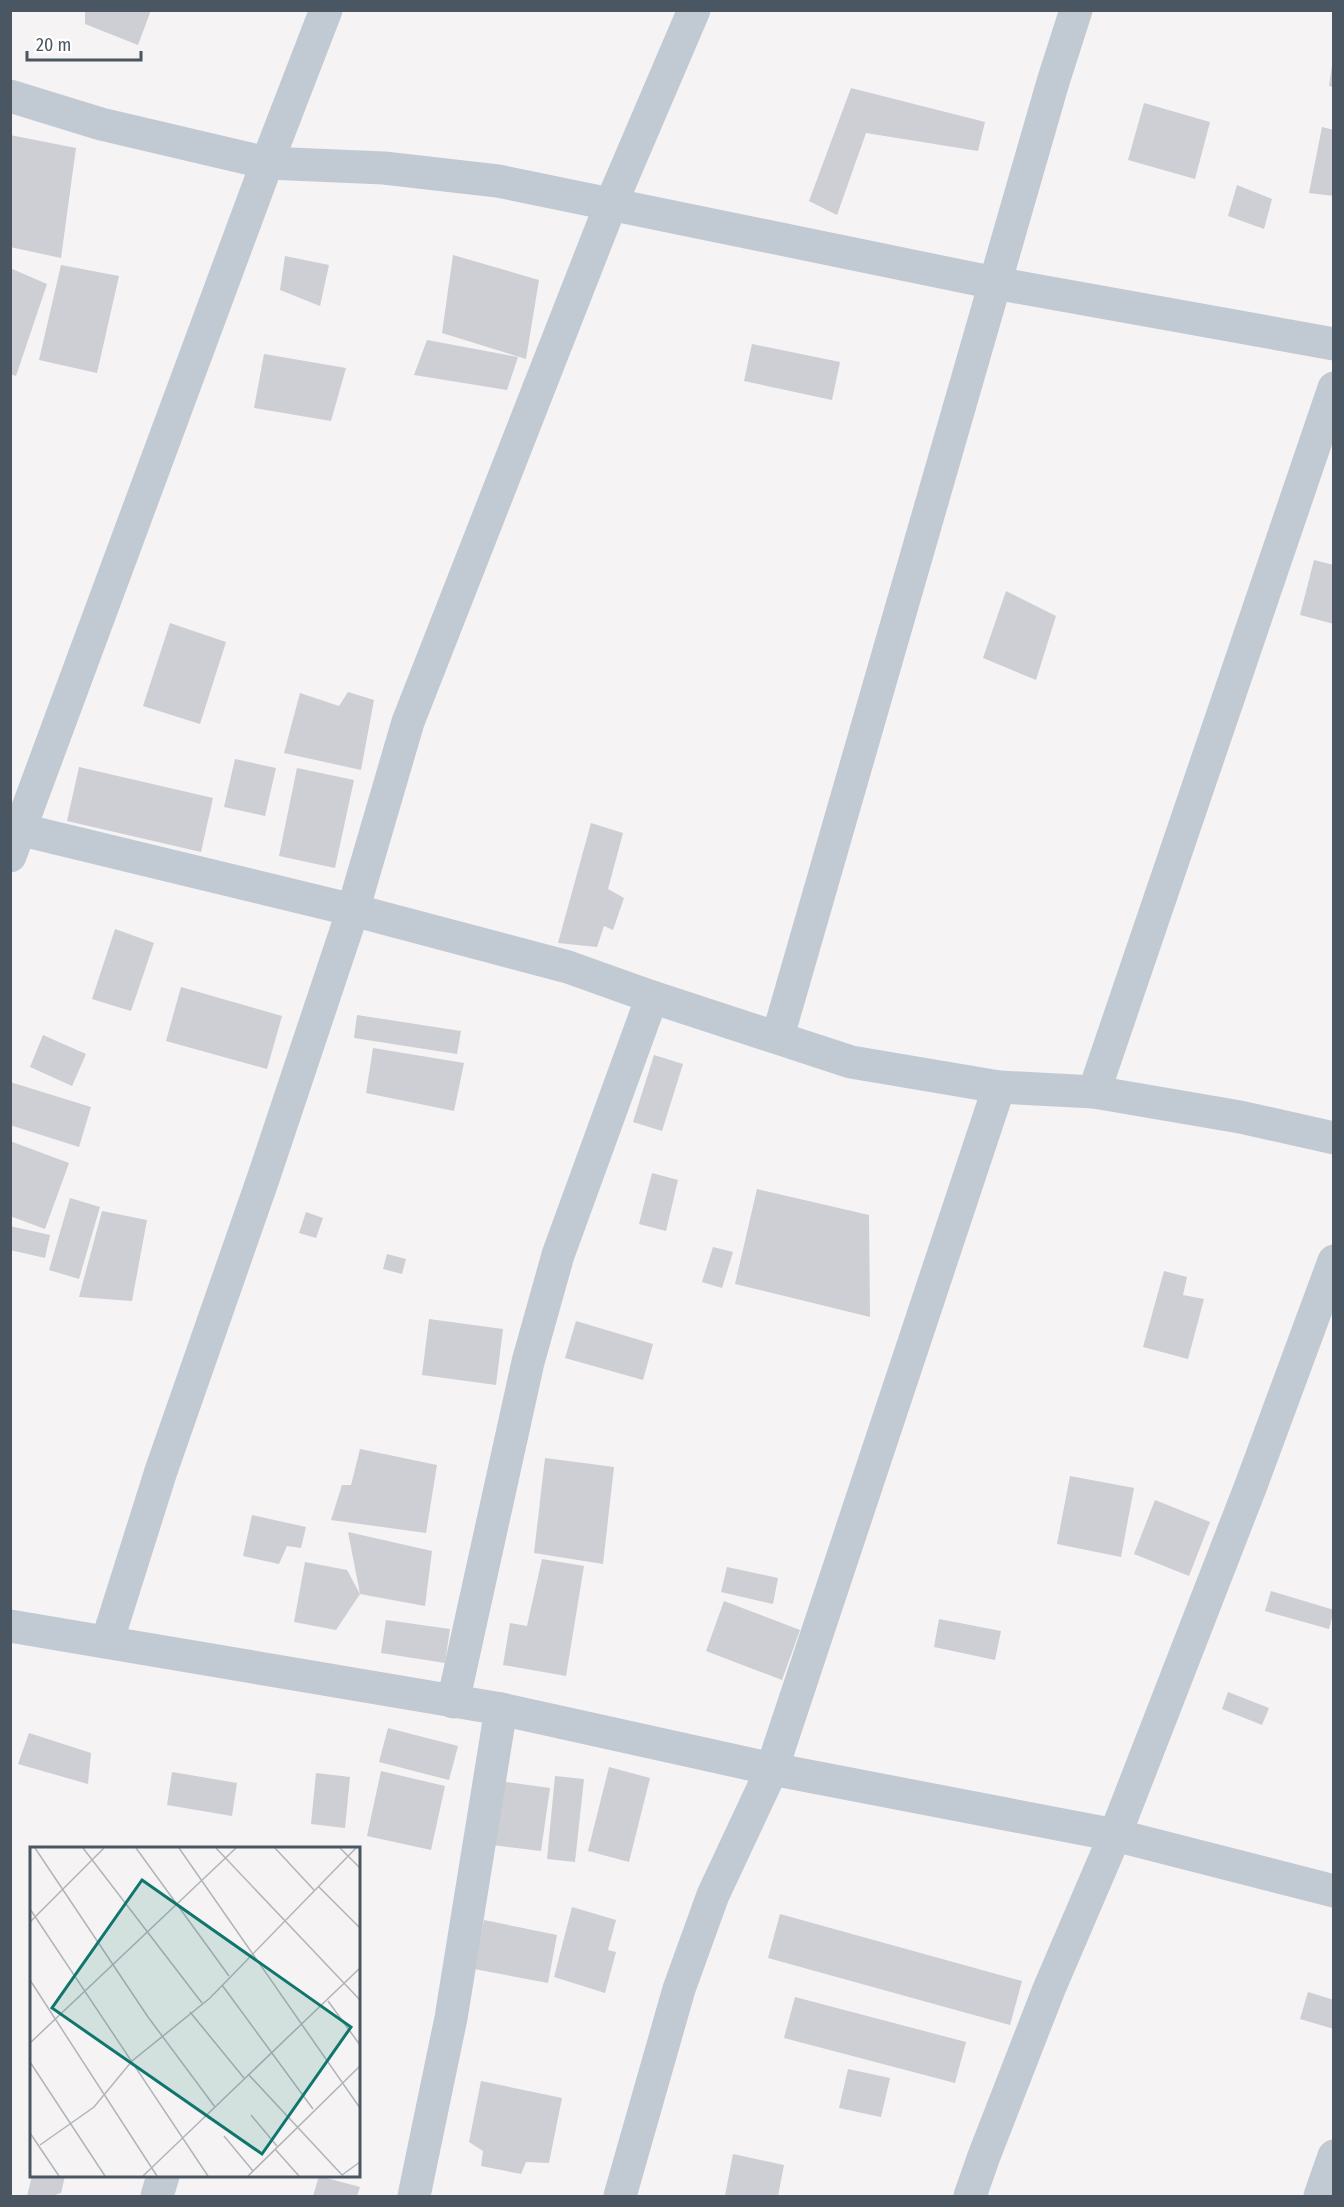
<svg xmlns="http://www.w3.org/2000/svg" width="1344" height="2207" font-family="'Fira Sans Condensed',sans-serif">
<rect width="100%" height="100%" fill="#f5f3f3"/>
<g fill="#cdcfd5">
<polygon points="85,10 151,10 138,45 85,24"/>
<polygon points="1332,65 1334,65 1334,87 1329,86"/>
<polygon points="851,88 985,122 978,151 866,133 837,215 809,201"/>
<polygon points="1144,103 1210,122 1195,179 1128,160"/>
<polygon points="1322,127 1334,130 1334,196 1309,193"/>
<polygon points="10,135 76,148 61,258 10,247"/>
<polygon points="1237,185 1272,199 1264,229 1228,216"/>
<polygon points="453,255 539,280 526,359 442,333"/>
<polygon points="285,256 329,265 320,306 280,290"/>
<polygon points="61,265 119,276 97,373 39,360"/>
<polygon points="10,268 47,284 16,376 10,374"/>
<polygon points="427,340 518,357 507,390 414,375"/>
<polygon points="752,344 840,362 832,400 744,381"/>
<polygon points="264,354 346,368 331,421 254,408"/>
<polygon points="1314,560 1334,565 1334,624 1300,615"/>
<polygon points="1006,591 1056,616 1036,680 983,658"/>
<polygon points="170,623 226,642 200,724 143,706"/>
<polygon points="348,692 374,700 361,770 284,753 300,693 339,706"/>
<polygon points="235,759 276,768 265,816 224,807"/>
<polygon points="79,767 213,798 201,852 67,821"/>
<polygon points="297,768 354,780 335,868 279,856"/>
<polygon points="591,823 623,833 608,889 624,898 613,930 604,926 597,947 558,943"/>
<polygon points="115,929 154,943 131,1011 92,999"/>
<polygon points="181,987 282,1016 267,1069 166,1041"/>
<polygon points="357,1015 461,1031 457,1054 354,1038"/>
<polygon points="43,1035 86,1054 72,1086 30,1067"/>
<polygon points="373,1048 464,1063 454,1111 366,1093"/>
<polygon points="654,1055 683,1064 662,1131 633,1122"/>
<polygon points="10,1082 91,1107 79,1147 10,1125"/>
<polygon points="10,1141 69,1163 45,1229 10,1216"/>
<polygon points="652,1173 678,1180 666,1231 639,1224"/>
<polygon points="757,1189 869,1215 870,1317 735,1284"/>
<polygon points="70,1198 100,1207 79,1279 49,1270"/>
<polygon points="102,1211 147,1220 132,1301 79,1297"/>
<polygon points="306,1212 323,1218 316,1238 299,1233"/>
<polygon points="10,1226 50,1235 45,1258 10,1250"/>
<polygon points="713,1247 733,1252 722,1288 702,1282"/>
<polygon points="387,1254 406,1259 402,1274 383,1269"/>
<polygon points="1164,1271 1187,1277 1183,1295 1204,1299 1188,1359 1143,1347"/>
<polygon points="429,1319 503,1329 496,1385 422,1375"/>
<polygon points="576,1321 653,1344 643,1380 565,1358"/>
<polygon points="360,1449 437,1465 426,1533 331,1520 342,1485 351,1485"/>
<polygon points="545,1458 614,1467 603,1564 534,1553"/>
<polygon points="1070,1476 1134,1488 1121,1557 1057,1544"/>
<polygon points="1155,1500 1210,1522 1189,1576 1134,1554"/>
<polygon points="252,1515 306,1527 301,1548 287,1546 279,1564 243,1556"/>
<polygon points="348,1532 432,1551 425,1606 360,1594 336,1630 294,1622 305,1562 347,1570 360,1594"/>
<polygon points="542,1559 584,1566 566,1676 503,1665 510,1623 527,1626"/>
<polygon points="727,1567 778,1578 773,1604 721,1592"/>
<polygon points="1271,1591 1334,1610 1329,1629 1265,1611"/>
<polygon points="724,1601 800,1630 782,1680 706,1651"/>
<polygon points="939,1619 1001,1631 995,1660 934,1647"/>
<polygon points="386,1620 450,1629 445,1663 381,1653"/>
<polygon points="1228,1692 1269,1708 1262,1725 1222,1709"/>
<polygon points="388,1728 458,1746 449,1780 379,1762"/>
<polygon points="29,1733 91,1753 88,1784 18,1764"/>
<polygon points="609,1767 650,1778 629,1862 588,1851"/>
<polygon points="381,1771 445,1786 431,1850 367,1836"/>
<polygon points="172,1772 237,1783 232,1816 167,1805"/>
<polygon points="316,1773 350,1777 345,1828 311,1824"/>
<polygon points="555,1776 584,1779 575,1862 547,1859"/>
<polygon points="492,1780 550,1788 541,1851 484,1844"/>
<polygon points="572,1907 616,1920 608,1950 616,1952 605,1993 554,1977"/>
<polygon points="780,1914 1022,1981 1010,2025 768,1958"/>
<polygon points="484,1920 557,1935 548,1983 474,1969"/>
<polygon points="1308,1992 1334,2000 1334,2029 1300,2019"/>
<polygon points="795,1997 966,2042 955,2083 784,2038"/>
<polygon points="848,2069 890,2078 881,2117 839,2108"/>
<polygon points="481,2081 562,2098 549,2163 526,2162 521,2174 481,2166 483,2151 469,2142"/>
<polygon points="733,2154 784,2165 778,2196 725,2196"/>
<polygon points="32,2176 65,2176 61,2193 52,2196 27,2196"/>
<polygon points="319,2176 360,2187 357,2196 313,2196"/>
</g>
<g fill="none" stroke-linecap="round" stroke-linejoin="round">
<g stroke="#c1cad2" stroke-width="33">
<polyline points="10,96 101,124 267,163 384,168 498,181 995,283 1334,344"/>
<polyline points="10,827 353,910 568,967 652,997 851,1062 999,1087 1094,1092 1240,1117 1334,1138"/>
<polyline points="10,856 267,163 326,10"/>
<polyline points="778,1036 1053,82 1076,10"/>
<polyline points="1094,1092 1334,388"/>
<polyline points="10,1626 501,1709 772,1769 1115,1835 1334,1891"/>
<polyline points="107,1642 161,1471 263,1179 353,910 408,722 611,204 694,10"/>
<polyline points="453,1702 528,1362 558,1255 652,997"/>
<polyline points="157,2196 163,2176"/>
<polyline points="414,2196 451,2018 501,1709"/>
<polyline points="620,2196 679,1989 713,1895 772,1769 999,1087"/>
<polyline points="970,2196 984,2156 1049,1989 1115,1835 1250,1488 1334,1261"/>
<polyline points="1320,2196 1334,2156"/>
</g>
</g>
<g transform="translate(30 1847)">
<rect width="330" height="330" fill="#f5f3f3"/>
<path fill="none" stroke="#b1b4b9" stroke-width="1.5" d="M5,1L118,170L185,260M53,1L172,156M106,1L199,129M149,1L330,261M186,1L330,153M245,1L284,43M310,1L330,21M288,39L330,81M0,62L178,329M0,75L74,1M0,133L127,329M192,138L283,262M298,154L330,198M160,165L214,231M0,196L206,1M0,215L75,329M218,227L313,329M221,268L247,299M0,286L29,329M194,289L223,324M10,298L64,260L102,214L180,151L326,1M245,302L269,329M312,328L330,315M113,329L330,121M218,329L330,219"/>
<path fill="#0f766e" fill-opacity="0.15" stroke="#0f766e" stroke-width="3" d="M112,33L321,180L232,307L22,161Z"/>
<rect width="330" height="330" fill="none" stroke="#4a5661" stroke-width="3"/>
</g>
<rect width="1344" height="2207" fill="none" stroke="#4a5661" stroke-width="24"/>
<path d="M27 51v9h114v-9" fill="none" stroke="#4a5661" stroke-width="3"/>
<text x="36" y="51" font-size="18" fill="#4a5661" stroke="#ffffff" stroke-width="4.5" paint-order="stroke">20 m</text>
</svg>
